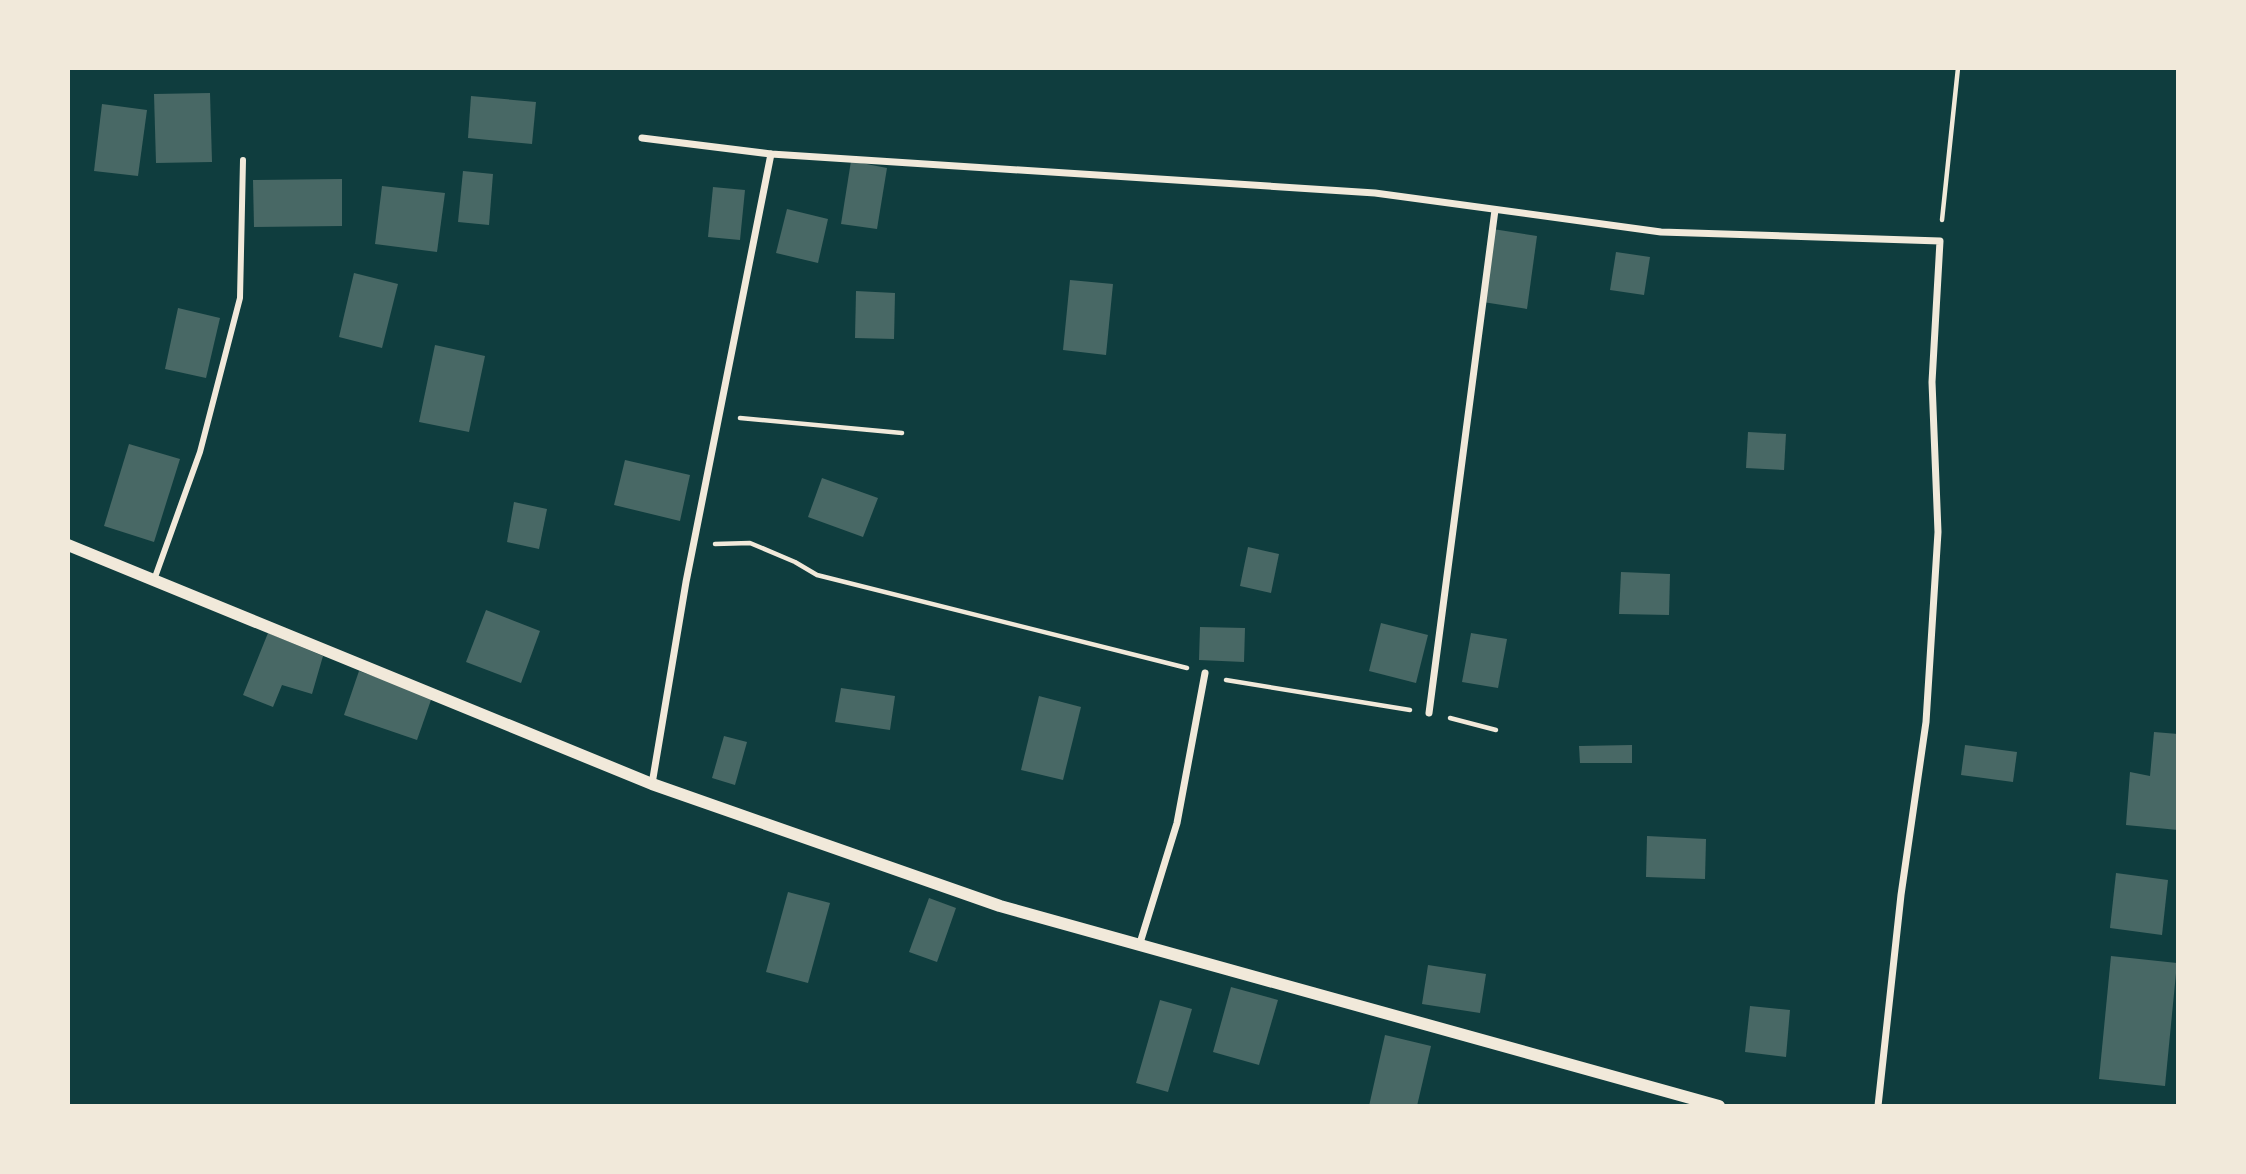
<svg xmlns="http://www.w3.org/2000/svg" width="2246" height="1174" font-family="'Crimson Pro',serif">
<rect width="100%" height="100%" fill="#0f3d3e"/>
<g fill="#486865">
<polygon points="210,93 212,162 156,163 154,94"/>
<polygon points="471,96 536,102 532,144 468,138"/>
<polygon points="102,104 147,110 138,176 94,171"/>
<polygon points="851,161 887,168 877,229 841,224"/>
<polygon points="463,171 493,174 489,225 458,222"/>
<polygon points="342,179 342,226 254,227 253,180"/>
<polygon points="382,186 445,193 437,252 375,244"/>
<polygon points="713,187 745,190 740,240 708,237"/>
<polygon points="787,209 828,219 818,263 776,253"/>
<polygon points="1493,229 1537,236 1527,309 1483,302"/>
<polygon points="1616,252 1650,257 1644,295 1610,290"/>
<polygon points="354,273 398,284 382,348 339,337"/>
<polygon points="1070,280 1113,284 1106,355 1063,350"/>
<polygon points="856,291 895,293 894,339 855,338"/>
<polygon points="178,308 220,318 206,378 165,369"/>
<polygon points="435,345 485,356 469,432 419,422"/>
<polygon points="1748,432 1786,434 1784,470 1746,468"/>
<polygon points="129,444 180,459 154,542 104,526"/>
<polygon points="625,460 690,475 680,521 614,505"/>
<polygon points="822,478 878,498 863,537 808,517"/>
<polygon points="514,502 547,509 539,549 507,542"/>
<polygon points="1248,547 1279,554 1271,593 1240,586"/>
<polygon points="1621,572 1670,574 1669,615 1619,614"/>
<polygon points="486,610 540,631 521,683 466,662"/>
<polygon points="1381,623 1428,635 1416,683 1369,671"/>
<polygon points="1200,627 1245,628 1244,662 1199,660"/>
<polygon points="268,633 323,656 312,694 282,685 273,707 243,695"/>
<polygon points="1471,633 1507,639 1498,688 1462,682"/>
<polygon points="359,671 432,697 417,740 344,715"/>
<polygon points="841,688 895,696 890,730 835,722"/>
<polygon points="1039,696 1081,707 1063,780 1021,770"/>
<polygon points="2154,732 2178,734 2178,830 2126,825 2130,772 2150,776"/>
<polygon points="724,736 747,742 735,785 712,778"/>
<polygon points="1632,745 1632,763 1580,763 1579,746"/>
<polygon points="1965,745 2017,752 2013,782 1961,775"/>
<polygon points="1647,836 1706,839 1705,879 1646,877"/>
<polygon points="2116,873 2168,880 2162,935 2110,928"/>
<polygon points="788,892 830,903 808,983 766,972"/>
<polygon points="929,898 956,908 937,962 909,952"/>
<polygon points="2111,956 2177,963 2165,1086 2099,1079"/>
<polygon points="1428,965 1486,974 1480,1013 1422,1004"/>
<polygon points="1231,987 1278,1000 1259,1065 1213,1052"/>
<polygon points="1160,1000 1192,1009 1168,1092 1136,1083"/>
<polygon points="1750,1006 1790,1010 1786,1057 1745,1052"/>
<polygon points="1385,1035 1431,1046 1417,1106 1369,1106"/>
</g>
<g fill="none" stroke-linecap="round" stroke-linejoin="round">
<g stroke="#f1e9da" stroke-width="4.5">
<polyline points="1942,220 1958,68"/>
<polyline points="740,418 902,433"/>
<polyline points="715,544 750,543 795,562 817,575 1187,668"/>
<polyline points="1226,680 1410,710"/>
<polyline points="1450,718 1496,730"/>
</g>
<polyline stroke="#f1e9da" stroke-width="6" points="154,580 200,452 240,298 243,160"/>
<g stroke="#f1e9da" stroke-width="7">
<polyline points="642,138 771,154 1375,193 1661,232 1940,241 1932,382 1938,532 1926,722 1901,895 1878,1106"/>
<polyline points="1429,713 1495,210"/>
<polyline points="652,784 686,582 771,154"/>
<polyline points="1140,943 1177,823 1205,673"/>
</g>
<polyline stroke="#f1e9da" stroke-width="12" points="68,545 652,784 1000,906 1719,1106"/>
</g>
<rect width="2246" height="1174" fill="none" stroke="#f1e9da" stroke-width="140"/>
</svg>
